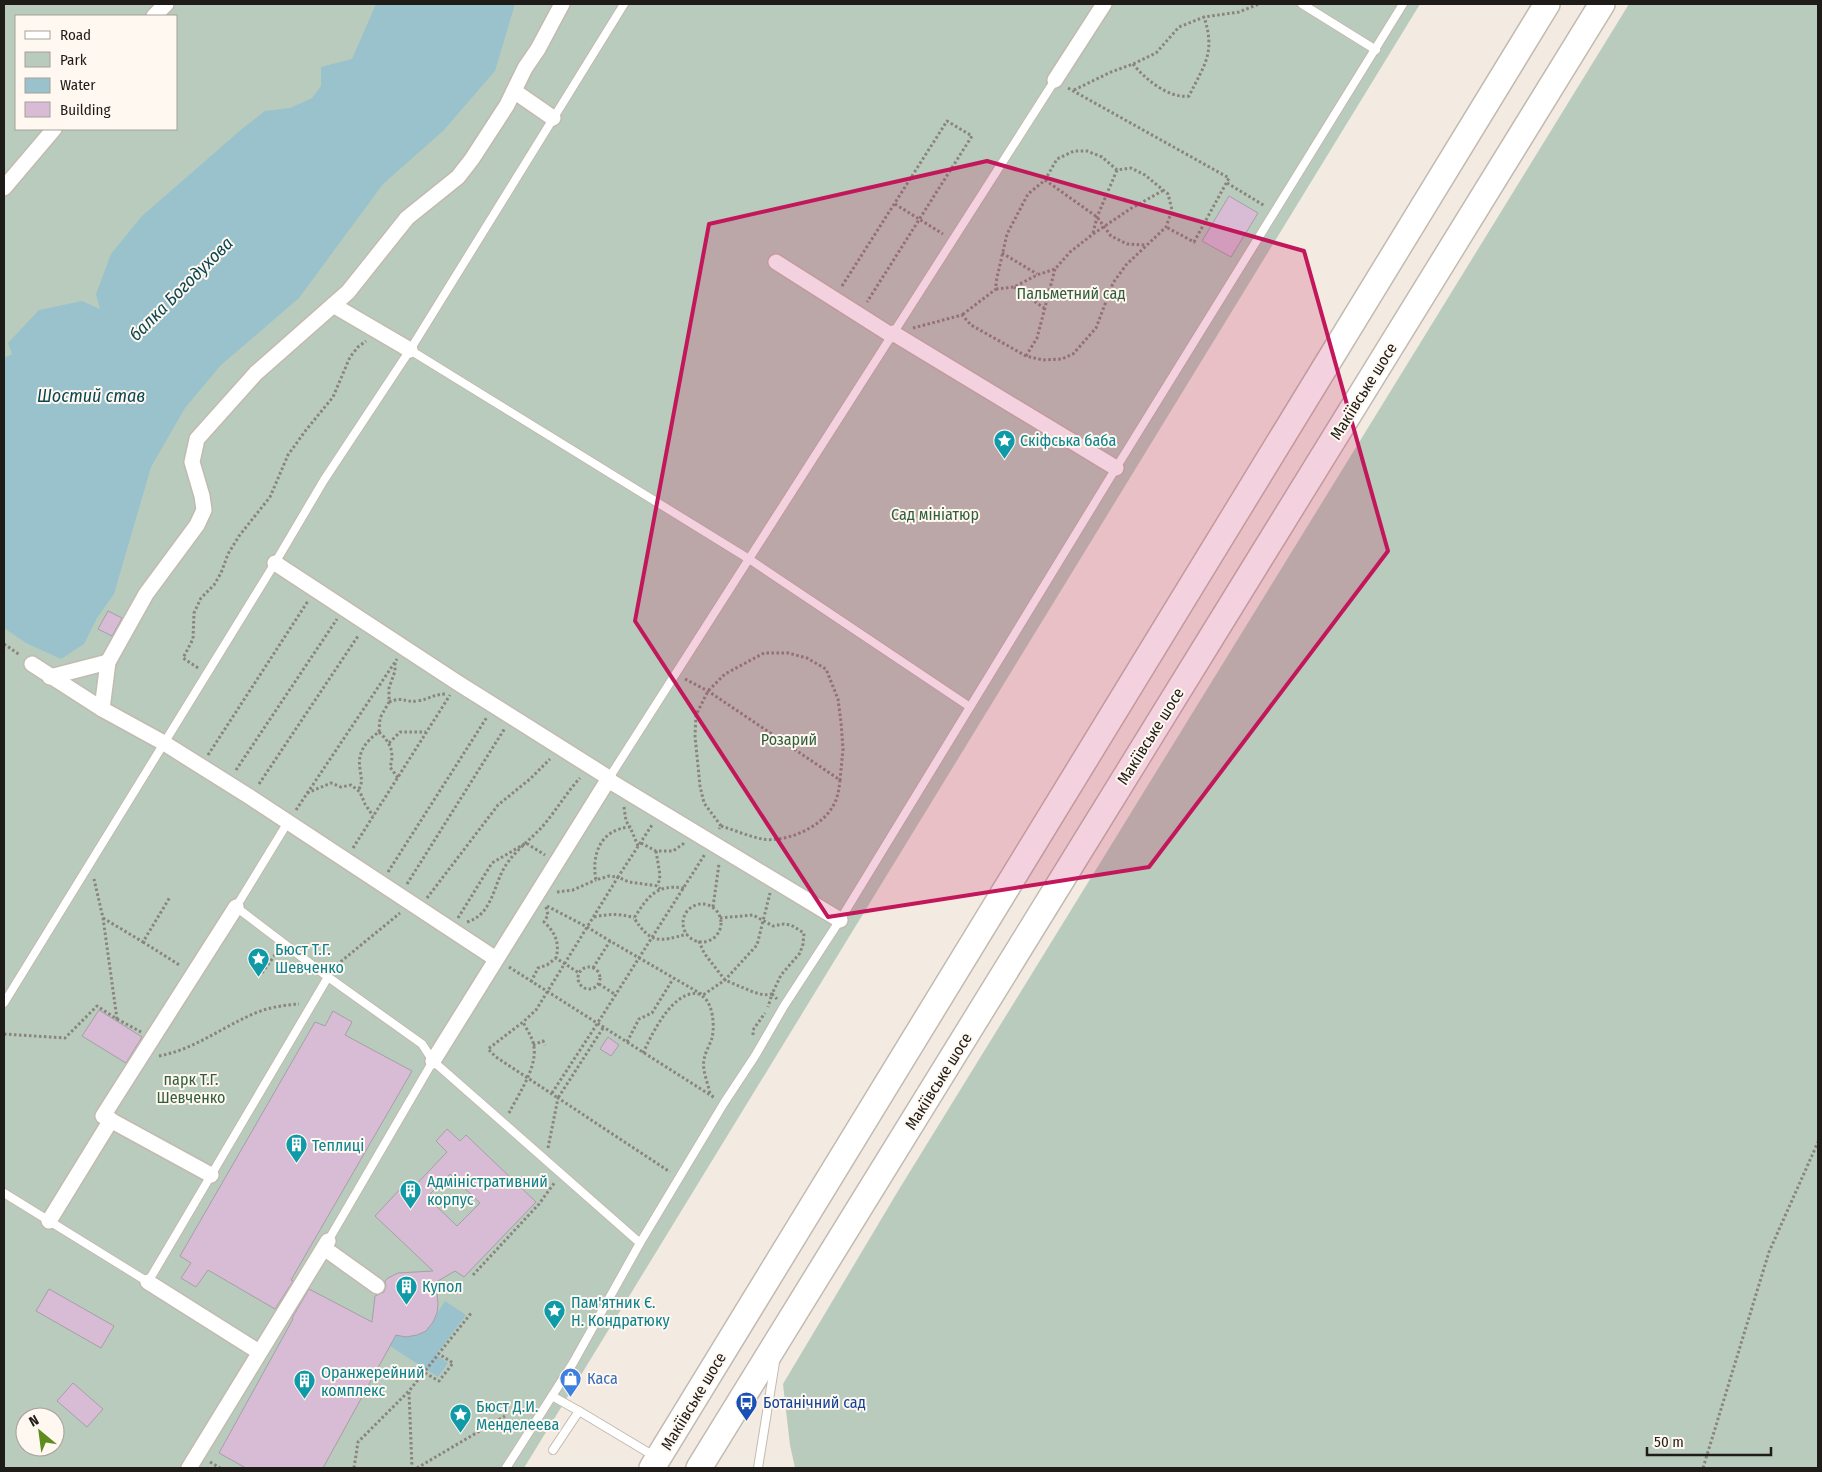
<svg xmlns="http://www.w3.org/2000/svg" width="1822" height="1472" font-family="'Fira Sans Condensed',sans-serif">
<rect width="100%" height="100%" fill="#f3eae1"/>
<g fill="#b9cbbc" fill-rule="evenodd">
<path d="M4,4H1420L524,1468H4ZM16,16H176V129H16ZM25,1417H55V1447H25Z"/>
<polygon points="1629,4 1818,4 1818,1468 795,1468 790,1445 783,1384 898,1191"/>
</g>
<g fill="#99c2cd">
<polygon points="376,4 515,4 495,71 443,131 383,184 299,298 221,365 185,408 151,467 114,594 97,618 84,644 61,659 26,643 4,628 4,358 12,354 8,343 39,310 82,301 100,309 96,294 111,254 142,216 243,128 265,111 290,108 312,98 321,86 321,67 352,59"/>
<path d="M445,1301L466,1315L436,1355L448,1363L438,1377L390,1346L396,1335C427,1340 431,1322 445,1301Z"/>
</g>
<g fill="#d8bcd5" stroke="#a79ea6" fill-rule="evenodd">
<polygon points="1229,196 1258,213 1231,257 1202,241"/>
<polygon points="108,611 122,618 112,636 98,629"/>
<polygon points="99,1010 142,1037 126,1063 82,1036"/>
<polygon points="333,1011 352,1022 345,1035 412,1071 291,1280 293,1281 275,1309 208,1270 196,1287 181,1278 191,1263 180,1256 315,1022 325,1026"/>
<polygon points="608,1037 619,1045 611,1056 600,1049"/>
<path d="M447,1129L460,1141L466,1135L536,1202L464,1277L455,1271L431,1285L437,1294L438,1304L437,1313L433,1322L426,1331L417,1335L406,1337L396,1335L323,1468H246L219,1453L293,1319L292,1318L309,1289L372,1322L375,1296L384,1292L386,1286L385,1281L388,1278L398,1273L433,1271L375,1216L403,1186L409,1192L447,1152L436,1141ZM450,1174L480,1203L457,1226L427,1197Z"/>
<polygon points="49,1289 114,1326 101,1348 36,1311"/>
<polygon points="73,1383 103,1409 87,1427 57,1401"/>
</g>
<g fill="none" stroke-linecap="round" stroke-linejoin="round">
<defs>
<g id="lane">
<polyline points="1302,4 1376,50"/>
<polyline points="410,350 749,559 970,707"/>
<polyline points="609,778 1055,80"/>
<polyline points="288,822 236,907 328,977"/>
<polyline points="4,1003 275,563 324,480 410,350 624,4"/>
<polyline points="4,1193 148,1282 328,977 422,1044 433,1061"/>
<polyline points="328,1241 433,1061 640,1243 573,1363 552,1396 579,1411"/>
<polyline points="640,1243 724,1103 755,1056 784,1006 840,920 1116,468 1403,4"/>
<polyline points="553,1450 579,1411 654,1456"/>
<polyline points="506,1468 552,1396"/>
<polyline points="758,1468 775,1362"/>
</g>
<g id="street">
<polyline points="154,16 166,4"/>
<polyline points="1055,80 1104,4"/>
<polyline points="514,91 553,118"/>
<polyline points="4,188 54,129"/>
<polyline points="776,262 891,335"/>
<polyline points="333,305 410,350"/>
<polyline points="893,333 1116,468"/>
<polyline points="275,563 458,683 609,778"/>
<polyline points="32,664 102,709 164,743 250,797 496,959"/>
<polyline points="50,677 108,662"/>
<polyline points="102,709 108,662 146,594 197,525 204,510 202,496 192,462 197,439 256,373 348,292 407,218 458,177 472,159 507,105 525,68 538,49 562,4"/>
<polyline points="433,1061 608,780 840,920"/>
<polyline points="211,1175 103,1116 236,907"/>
<polyline points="49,1221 111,1120"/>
<polyline points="324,1248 377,1286"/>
<polyline points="148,1282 259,1352"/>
<polyline points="189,1468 328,1241"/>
</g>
<g id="primary">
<polyline points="652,1468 1547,4"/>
<polyline points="699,1468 1602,4"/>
</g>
</defs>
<use href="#lane" stroke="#c2bab0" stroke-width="10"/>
<use href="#street" stroke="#c2bab0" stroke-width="18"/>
<use href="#primary" stroke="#c2bab0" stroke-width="28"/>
<g stroke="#8a847e" stroke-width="3" stroke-dasharray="2.5 2.5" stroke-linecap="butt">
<path d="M1133,64C1145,79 1169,99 1189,96C1204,65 1216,53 1204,17"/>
<polyline points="1068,88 1229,178 1194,242 1166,227"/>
<polyline points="1074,90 1111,72 1133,64 1156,53 1179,27 1204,17 1239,12 1259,4"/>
<polyline points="1045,180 1097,217 1111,236 1127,244 1146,245"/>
<polyline points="1227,183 1265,206"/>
<polyline points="895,204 943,234"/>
<polyline points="1093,233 1097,217 1117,170"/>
<polyline points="1002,253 1037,274"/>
<polyline points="842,286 947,121 972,136 867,302"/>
<polyline points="1014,287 1044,308"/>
<polyline points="996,289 1014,287 1037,275 1055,269 1070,252 1093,234 1130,209 1164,190"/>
<polyline points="913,328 962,315 971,325 1026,356 1043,360 1062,359 1073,354 1096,328 1113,283 1126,265 1166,227 1172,210 1168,194 1145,175 1131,168 1117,170 1102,157 1087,151 1074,151 1057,159 1045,180 1028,194 1007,234 996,282 996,289 962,315"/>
<polyline points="1026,356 1037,338 1055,269"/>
<polyline points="4,644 20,655"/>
<polyline points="198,668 183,658 193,639 194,613 201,598 214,585 221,573 228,554 239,536 270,497 288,455 306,430 333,397 350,357 358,347 366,341"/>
<path d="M685,679L708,691L840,780C839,789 838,798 833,806C821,828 785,843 762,839C748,836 734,830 721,826L719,829"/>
<path d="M389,702C403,696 406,703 418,701C429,699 434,694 446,694"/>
<path d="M379,732C390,742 395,752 390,767L398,778"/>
<polyline points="389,743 400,732 426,732"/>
<polyline points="208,755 308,601"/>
<polyline points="236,770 337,619"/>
<polyline points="259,784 358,636"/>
<path d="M359,789C363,782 361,777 360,769C357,752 366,741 379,732L380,718L389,702V688L395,671V661"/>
<polyline points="307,793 331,783 341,787 351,785 360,792 365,804 373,816"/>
<polyline points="624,807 626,821 630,827"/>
<polyline points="296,810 397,659"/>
<polyline points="721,826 704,803 700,786 695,736 696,715 708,691 725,674 764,653 788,653 807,658 826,669 838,699 841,722 843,749 840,780"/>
<polyline points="641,843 656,851 673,851 683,844 684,842"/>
<path d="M638,846L630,827C601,829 591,854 596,880L609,876L618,877L652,825"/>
<polyline points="353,848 450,695"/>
<polyline points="656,851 660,875 658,886"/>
<polyline points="388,872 487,717"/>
<polyline points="407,884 505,728"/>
<path d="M684,888C655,884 648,897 634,918C651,944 659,942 687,934"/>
<polyline points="557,892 573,890 596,880"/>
<polyline points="427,898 498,805 530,779 550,759"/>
<circle cx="702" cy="923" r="19"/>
<polyline points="547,906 587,927 610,941"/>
<path d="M546,907L548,915L544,922C555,932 560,943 556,958"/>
<polyline points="713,907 719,864"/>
<path d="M594,917C608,914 620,913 634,918"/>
<polyline points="103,918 143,942 170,897"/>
<polyline points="458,918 492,863 526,843 545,855"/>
<polyline points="720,918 753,915 773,926 784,924 791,925 804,933 803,944 800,953 781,975 772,994 777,999"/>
<path d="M467,922C491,915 493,889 503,870C512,853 530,840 542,827C556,811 566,793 580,778"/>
<polyline points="699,941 704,953 725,980 753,992 764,995 772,994 768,1007"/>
<polyline points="143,942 181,966"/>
<circle cx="589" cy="978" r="11"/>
<polyline points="509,967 715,1098"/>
<polyline points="333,968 400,913"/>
<polyline points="593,968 610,941 703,995 725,980 757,945 770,893"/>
<polyline points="262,973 277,952"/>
<polyline points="531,982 538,968 547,965 556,958 579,973"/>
<polyline points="599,984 616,995"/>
<polyline points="117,1019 141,1032"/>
<polyline points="603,1028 558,1098 496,1057 488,1049 523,1022 536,1010 618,877 629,882 658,886 660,889"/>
<polyline points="4,1034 65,1038 97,1006 117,1019 103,918 94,879"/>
<polyline points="753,1035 753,1030 765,1013"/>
<polyline points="627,1042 639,1019 652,1013 673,979"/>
<polyline points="533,1045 543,1041 545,1045"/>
<path d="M643,1053C652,1034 667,1003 687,995C711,986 716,1021 712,1038C710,1045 705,1052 704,1060C702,1070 708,1083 710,1094"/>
<path d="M159,1056C196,1049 223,1026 258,1012C271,1007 285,1005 299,1004"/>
<polyline points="552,1093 597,1024 705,854"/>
<path d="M509,1113C518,1095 537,1068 534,1047C533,1038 527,1030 523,1022"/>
<polyline points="548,1148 558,1098 670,1172"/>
<polyline points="473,1275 539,1204 555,1182"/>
<polyline points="425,1373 439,1381 453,1363 439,1354"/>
<polyline points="409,1392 412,1468"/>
<polyline points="210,1462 220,1468"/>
<polyline points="354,1468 358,1442 409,1391 472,1312"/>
<polyline points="417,1468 505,1416"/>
<polyline points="1703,1468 1769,1252 1818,1142"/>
</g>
<use href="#lane" stroke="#fff" stroke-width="8"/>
<use href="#street" stroke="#fff" stroke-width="15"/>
<use href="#primary" stroke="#fff" stroke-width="25"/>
</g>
<path fill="#c2185b" fill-opacity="0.2" stroke="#c2185b" stroke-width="4" stroke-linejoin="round" d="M987,161L1304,251L1388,551L1149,867L828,917L635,621L709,224Z"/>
<defs>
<symbol id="sight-pin" viewBox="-11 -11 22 30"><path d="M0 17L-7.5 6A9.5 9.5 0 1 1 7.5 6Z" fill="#0f9aa8" stroke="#fff8f0"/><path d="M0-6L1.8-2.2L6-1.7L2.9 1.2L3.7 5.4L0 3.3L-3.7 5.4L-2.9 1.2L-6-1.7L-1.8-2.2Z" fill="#fff"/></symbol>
<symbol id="building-pin" viewBox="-11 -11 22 30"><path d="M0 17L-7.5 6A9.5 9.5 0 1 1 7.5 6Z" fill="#0f9aa8" stroke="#fff8f0"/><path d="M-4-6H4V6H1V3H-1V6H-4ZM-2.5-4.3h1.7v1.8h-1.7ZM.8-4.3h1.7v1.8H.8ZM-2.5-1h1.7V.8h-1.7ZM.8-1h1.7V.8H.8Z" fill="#fff"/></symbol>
<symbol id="shop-pin" viewBox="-11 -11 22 30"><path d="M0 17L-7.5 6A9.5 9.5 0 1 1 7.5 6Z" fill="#3f7fe0" stroke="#fff8f0"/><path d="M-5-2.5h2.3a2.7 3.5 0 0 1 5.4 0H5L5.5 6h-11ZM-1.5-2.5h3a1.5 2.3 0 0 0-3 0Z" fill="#fff"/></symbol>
<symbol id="bus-pin" viewBox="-11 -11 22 30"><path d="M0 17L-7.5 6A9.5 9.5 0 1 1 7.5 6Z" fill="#1a4fb4" stroke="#fff8f0"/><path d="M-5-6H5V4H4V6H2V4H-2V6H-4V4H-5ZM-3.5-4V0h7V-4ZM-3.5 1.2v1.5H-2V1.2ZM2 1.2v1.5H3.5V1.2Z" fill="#fff"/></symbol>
</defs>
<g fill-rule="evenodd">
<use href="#sight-pin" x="992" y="428" width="25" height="34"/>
<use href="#sight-pin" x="246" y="946" width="25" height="34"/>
<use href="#building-pin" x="284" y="1132" width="25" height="34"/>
<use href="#building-pin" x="398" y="1178" width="25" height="34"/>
<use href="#building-pin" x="394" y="1274" width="25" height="34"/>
<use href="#sight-pin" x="542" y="1298" width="25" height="34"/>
<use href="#shop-pin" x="558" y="1366" width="25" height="34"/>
<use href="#building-pin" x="292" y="1368" width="25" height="34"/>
<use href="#bus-pin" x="734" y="1390" width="25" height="34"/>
<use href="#sight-pin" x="448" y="1402" width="25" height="34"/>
</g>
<g text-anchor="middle" stroke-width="4" stroke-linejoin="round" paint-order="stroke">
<g font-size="16" fill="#315e3c" stroke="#fff8f0">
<text x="1071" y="299">Пальметний сад</text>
<text x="935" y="520">Сад мініатюр</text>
<text x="789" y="745">Розарий</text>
<text x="191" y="1085">парк Т.Г.<tspan x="191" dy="18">Шевченко</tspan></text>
</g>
<g font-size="16" fill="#1e1b18" stroke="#fff8f0">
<text transform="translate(1363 391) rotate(-58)" y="6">Макіївське шосе</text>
<text transform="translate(1150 736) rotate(-58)" y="6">Макіївське шосе</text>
<text transform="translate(938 1081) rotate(-58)" y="6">Макіївське шосе</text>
<text transform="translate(693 1401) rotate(-59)" y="6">Макіївське шосе</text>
</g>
<g font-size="16" fill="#0d838f" stroke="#fff8f0" text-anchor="start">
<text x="1020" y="446">Скіфська баба</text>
<text x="275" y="955">Бюст Т.Г.<tspan x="275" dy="18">Шевченко</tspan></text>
<text x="312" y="1151">Теплиці</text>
<text x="427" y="1187">Адміністративний<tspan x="427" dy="18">корпус</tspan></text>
<text x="422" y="1292">Купол</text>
<text x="571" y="1308">Пам'ятник Є.<tspan x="571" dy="18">Н. Кондратюку</tspan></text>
<text x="321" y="1378">Оранжерейний<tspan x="321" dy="18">комплекс</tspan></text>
<text x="476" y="1412">Бюст Д.И.<tspan x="476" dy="18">Менделеева</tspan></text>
</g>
<g font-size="16" fill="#366cbe" stroke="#fff8f0" text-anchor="start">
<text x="587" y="1384">Каса</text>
</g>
<g font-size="16" fill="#164399" stroke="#fff8f0" text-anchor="start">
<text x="763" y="1408">Ботанічний сад</text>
</g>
<g font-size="18" font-style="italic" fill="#0a4753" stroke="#fff8f0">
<text transform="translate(181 289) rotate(-45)" y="6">балка Богодухова</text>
<text x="91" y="402">Шостий став</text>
</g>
</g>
<rect width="1822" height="1472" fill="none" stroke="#1e1b18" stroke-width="10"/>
<rect x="15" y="15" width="162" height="115" fill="#fff8f0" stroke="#a5a09a"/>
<rect x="25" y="31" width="25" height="8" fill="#ffffff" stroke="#a5a09a"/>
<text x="60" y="40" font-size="15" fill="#1e1b18">Road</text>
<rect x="25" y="52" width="25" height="15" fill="#b9cbbc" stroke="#a5a09a"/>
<text x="60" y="65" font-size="15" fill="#1e1b18">Park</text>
<rect x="25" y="78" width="25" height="15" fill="#99c2cd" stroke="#a5a09a"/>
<text x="60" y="90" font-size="15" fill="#1e1b18">Water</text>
<rect x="25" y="102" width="25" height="15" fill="#d8bcd5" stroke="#a5a09a"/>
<text x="60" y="115" font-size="15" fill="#1e1b18">Building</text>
<g transform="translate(40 1432) rotate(331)"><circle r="24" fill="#fff8f0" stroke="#a5a09a"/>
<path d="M0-4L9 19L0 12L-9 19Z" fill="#5e8c1f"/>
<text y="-8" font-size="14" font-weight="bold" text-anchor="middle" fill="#1e1b18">N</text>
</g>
<path d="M1647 1447v8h124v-8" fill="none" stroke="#1e1b18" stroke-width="2.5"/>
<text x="1654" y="1447" font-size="15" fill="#1e1b18" stroke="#fff8f0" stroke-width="4" paint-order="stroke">50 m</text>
</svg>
